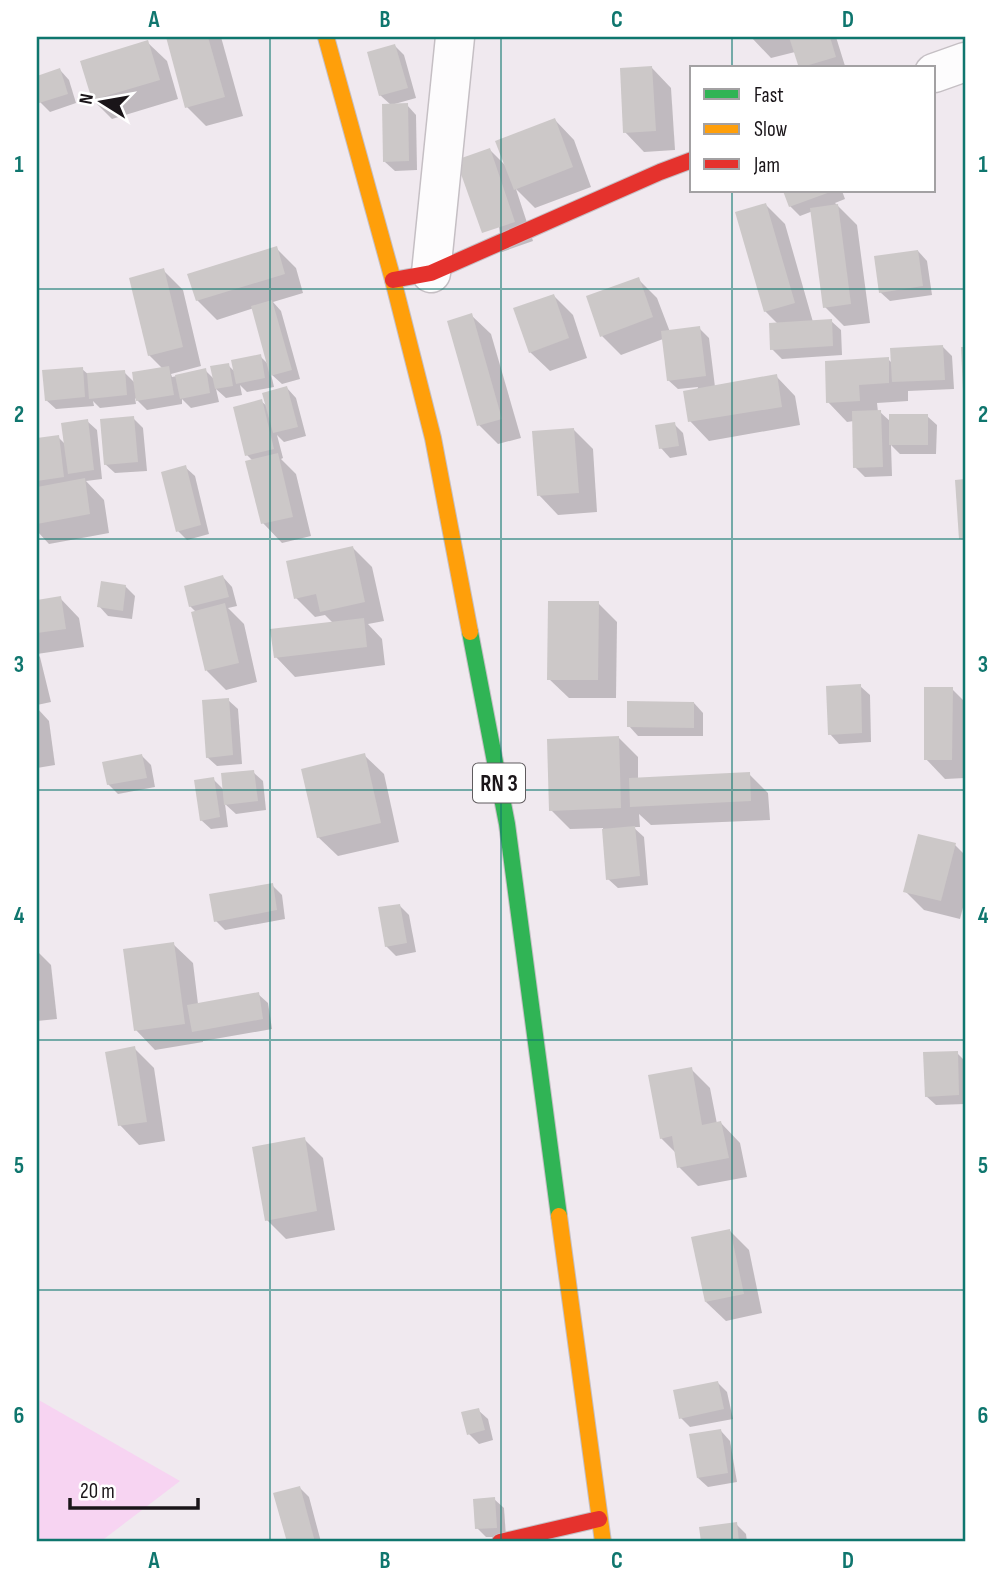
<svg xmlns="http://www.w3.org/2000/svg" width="1002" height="1579" font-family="'Sofia Sans Condensed',sans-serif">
<rect width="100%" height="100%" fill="#f0e9ef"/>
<polygon fill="#f7d4f2" points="37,1399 180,1481 100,1542 37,1542"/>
<g fill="#0003">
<polygon points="168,37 221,37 243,116 206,126 187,107"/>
<polygon points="751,37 836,37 845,66 838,68 801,68 795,52 771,58"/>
<polygon points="147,42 167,61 178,99 112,119 93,100"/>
<polygon points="395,46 404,55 416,98 391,105 380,95"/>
<polygon points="652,68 671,88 675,150 644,152 625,132"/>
<polygon points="60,70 69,80 76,103 50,112 40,102 37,91 37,78"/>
<polygon points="407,105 416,115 417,170 395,171 385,162"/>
<polygon points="555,120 574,140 591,187 535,208 516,189 533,241 502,252 490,150 508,168"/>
<polygon points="785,191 842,191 845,199 835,203 857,225 870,323 844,326 825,307 813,211 800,216 790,206"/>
<polygon points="766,205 785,224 813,322 831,321 841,330 842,355 782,359 772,349 778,324 765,311"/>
<polygon points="276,248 296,268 303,293 273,302 281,311 300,379 282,384 271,374 274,387 247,392 240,385 242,395 226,398 216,389 219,402 191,408 182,399 182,404 147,410 135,398 136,404 100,408 93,401 94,406 56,409 46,400 82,369 89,375 124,372 135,383 163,369 149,355 163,270 183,290 201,366 171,374 172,377 205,370 215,380 228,365 235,372 260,356 269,365 254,308 217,320 197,300"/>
<polygon points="918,251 927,261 932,295 890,301 880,292"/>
<polygon points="638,279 657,298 670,332 699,328 709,338 715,387 776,376 795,396 800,425 709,441 690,421 698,387 678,389 668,380 663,339 621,355 602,336"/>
<polygon points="554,296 573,315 587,358 550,371 530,352"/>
<polygon points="471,315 491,334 521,438 498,444 479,425"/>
<polygon points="943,347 952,356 954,389 908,391 908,401 877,403 878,412 880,412 891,422 927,416 937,425 936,454 900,454 891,445 892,476 865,477 855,467 854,421 847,422 828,402 888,359 893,364"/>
<polygon points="287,388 296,398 306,436 284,442 277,435 283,458 281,459 296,474 311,536 282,543 263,523 253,461 247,455 261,401 268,407"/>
<polygon points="133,418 143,428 147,471 115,473 105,464"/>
<polygon points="87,421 97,430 102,479 86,481 104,500 109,533 49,544 37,531 37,440 58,437 66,445"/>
<polygon points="674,424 683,433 687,455 670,458 661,448"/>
<polygon points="573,429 593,449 597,512 558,515 539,495"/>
<polygon points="185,467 195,476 209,534 187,540 178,531"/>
<polygon points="353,548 372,567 384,621 368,624 382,639 385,665 295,677 276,657 333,623 325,615 315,617 296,598"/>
<polygon points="223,577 232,587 237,606 228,608 244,624 257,682 226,690 207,671 196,612 190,606"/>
<polygon points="125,586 135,596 132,619 108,616 99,606"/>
<polygon points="60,598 79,618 84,647 37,654 40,657 51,702 37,705 37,602"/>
<polygon points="598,603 617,622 616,698 569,698 549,679"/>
<polygon points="860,686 870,695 871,742 839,744 830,734"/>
<polygon points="952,689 965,702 965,778 945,779 926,759"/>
<polygon points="228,700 238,709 242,764 217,766 207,757"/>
<polygon points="694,703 703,713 703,736 638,736 629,726"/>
<polygon points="37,708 49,721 55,765 37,768"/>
<polygon points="619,738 638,757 638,780 749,774 768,793 770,820 651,825 639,814 640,827 633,827 644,837 648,885 618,888 608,879 603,828 570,829 551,810"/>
<polygon points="364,755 384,774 399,842 338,856 318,837"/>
<polygon points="142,756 151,765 155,787 118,794 108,784"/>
<polygon points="253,772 263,781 266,810 236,814 225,804 228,827 211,829 201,820 213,779 224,790"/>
<polygon points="955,845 965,855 965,900 960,919 924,910 905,891"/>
<polygon points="272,885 282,895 285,919 225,930 216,921"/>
<polygon points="400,906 409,915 416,952 396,956 386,946"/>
<polygon points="173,944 193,963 198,1004 258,994 268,1003 272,1029 203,1041 203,1042 155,1050 136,1030"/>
<polygon points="37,951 51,965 57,1019 37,1021"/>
<polygon points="134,1048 154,1068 165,1141 139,1145 120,1125"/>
<polygon points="957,1053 965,1061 965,1104 936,1105 926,1096"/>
<polygon points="691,1069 710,1088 717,1124 721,1123 740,1143 747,1177 698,1186 679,1167 676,1153 661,1138"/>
<polygon points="304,1139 323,1158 335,1230 286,1239 267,1220"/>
<polygon points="729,1230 749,1250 762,1313 726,1321 706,1302"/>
<polygon points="718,1383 727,1392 733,1419 690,1427 681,1418"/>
<polygon points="478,1410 488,1419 493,1440 479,1444 469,1434 463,1414"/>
<polygon points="721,1431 730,1441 737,1482 708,1487 698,1478"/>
<polygon points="300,1488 309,1497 321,1542 289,1542 276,1494"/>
<polygon points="494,1499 504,1508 506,1537 486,1537 477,1528"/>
<polygon points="736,1524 746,1534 747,1542 703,1542 701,1529"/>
</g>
<g fill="#ccc8c8">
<polygon points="166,37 208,37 225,97 185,108"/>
<polygon points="789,37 830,37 836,57 799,68"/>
<polygon points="148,40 160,80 92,100 80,61"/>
<polygon points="395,44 408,88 379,96 367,52"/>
<polygon points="652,66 656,131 623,133 620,68"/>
<polygon points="60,68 68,94 39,103 37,97 37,76"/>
<polygon points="408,103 409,161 383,162 382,104"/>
<polygon points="555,118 573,167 514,190 495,141"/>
<polygon points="490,148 515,222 482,233 456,160"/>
<polygon points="783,191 833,191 789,207"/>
<polygon points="766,203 795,303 764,312 735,212"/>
<polygon points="838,204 851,304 823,308 810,208"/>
<polygon points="277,246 285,274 196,301 187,274"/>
<polygon points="918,250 923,286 879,293 874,256"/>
<polygon points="164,268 183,347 148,356 129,278"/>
<polygon points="639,277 653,317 600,337 586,296"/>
<polygon points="554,294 569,338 529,353 513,308"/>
<polygon points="272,300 292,370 270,376 251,306"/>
<polygon points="472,313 502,419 477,426 447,321"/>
<polygon points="832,319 833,346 770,350 769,323"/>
<polygon points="700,326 706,376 667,381 661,331"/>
<polygon points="943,345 945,380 892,382 890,348"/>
<polygon points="961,347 965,347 965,391 963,391"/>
<polygon points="261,354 265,378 236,384 231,360"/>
<polygon points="889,357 889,383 859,385 860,401 826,403 825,361"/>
<polygon points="229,363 233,386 215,389 210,366"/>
<polygon points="169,366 174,395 136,401 132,372"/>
<polygon points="83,367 85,397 45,401 42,370"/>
<polygon points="206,368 210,393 180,399 175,375"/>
<polygon points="125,370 127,395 89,399 87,373"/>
<polygon points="777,374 782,407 688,422 683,391"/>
<polygon points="287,386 298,427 273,433 262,393"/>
<polygon points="262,399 274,449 245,456 233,407"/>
<polygon points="881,410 883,467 853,468 852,411"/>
<rect x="889" y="414" width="39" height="31"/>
<polygon points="134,416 138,462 104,465 100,419"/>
<polygon points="88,419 94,470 68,474 61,423"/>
<polygon points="675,422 679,446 659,449 655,425"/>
<polygon points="574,428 579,493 537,496 532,431"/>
<polygon points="59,435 64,477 37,481 37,438"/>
<polygon points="278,453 293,517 261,524 245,461"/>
<polygon points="186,465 201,525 176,532 161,472"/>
<polygon points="85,478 90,514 37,524 37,487"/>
<polygon points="965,479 965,538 959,539 955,480"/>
<polygon points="353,546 365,602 320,612 316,594 294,599 286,561"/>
<polygon points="223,575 229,597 189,607 184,586"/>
<polygon points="101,581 126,585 123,611 97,607"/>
<polygon points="61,596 66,629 37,633 37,600"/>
<polygon points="548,601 599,601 598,680 547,680"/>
<polygon points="225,603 239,663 205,671 191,612"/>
<polygon points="364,618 367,647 274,658 270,629"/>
<polygon points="861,684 862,733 828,735 826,686"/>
<polygon points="924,687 953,687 952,760 924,760"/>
<polygon points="229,698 233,755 206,758 202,700"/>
<polygon points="627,701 694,702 694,728 627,727"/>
<polygon points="619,736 621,808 549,811 547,739"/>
<polygon points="365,753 381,823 317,838 301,769"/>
<polygon points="142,754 147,778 107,785 102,762"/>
<polygon points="254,770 258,801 224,805 221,773"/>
<polygon points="750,772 751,801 630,807 629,778"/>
<polygon points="214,777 220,817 200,821 194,780"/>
<polygon points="635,826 640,876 606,880 602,829"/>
<polygon points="918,834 956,843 941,901 903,892"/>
<polygon points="273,883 277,910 214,922 209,894"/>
<polygon points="400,904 407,943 385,947 378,907"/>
<polygon points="174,942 185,1024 134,1031 123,949"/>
<polygon points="259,992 263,1019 192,1032 187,1005"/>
<polygon points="135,1046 147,1122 118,1126 105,1052"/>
<polygon points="958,1051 959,1095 925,1097 923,1052"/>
<polygon points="692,1067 702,1125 721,1121 729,1158 677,1168 672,1136 660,1139 648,1075"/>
<polygon points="305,1137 317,1211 265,1221 252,1147"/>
<polygon points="730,1229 744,1294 705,1302 691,1237"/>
<polygon points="718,1381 724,1409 679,1419 673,1390"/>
<polygon points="479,1408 485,1430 467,1435 461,1412"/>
<polygon points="721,1429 728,1473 697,1478 689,1434"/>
<polygon points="300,1486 315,1542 287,1542 273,1493"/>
<polygon points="495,1497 497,1528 475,1529 473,1499"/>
<polygon points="737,1522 739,1542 701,1542 699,1527"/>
</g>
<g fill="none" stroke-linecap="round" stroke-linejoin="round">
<defs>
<g id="street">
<polyline points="934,73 965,62"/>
<polyline points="431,273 455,37"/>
</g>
<polyline id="fast" points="470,632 507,824 559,1216"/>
<g id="slow">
<polyline points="326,37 393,280 433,438 470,632"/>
<polyline points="559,1216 603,1542"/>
</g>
<g id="jam">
<polyline points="393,280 431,273 660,172 692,160"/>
<polyline points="500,1542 599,1519"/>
</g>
</defs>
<use href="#street" stroke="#c5bfc4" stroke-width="41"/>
<use href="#fast" stroke="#c5bfc4" stroke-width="18"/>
<use href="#slow" stroke="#c5bfc4" stroke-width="18"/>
<use href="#jam" stroke="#c5bfc4" stroke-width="18"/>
<use href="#street" stroke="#fdfcfd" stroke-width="38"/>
<use href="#fast" stroke="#30b455" stroke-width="16"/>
<use href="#slow" stroke="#ff9f0a" stroke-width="16"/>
<use href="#jam" stroke="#e5322d" stroke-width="16"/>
</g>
<path fill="none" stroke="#0f766e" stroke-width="2" stroke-opacity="0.55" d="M270,37V1542M501,37V1542M732,37V68M732,191V1542M37,289H965M37,539H965M37,790H965M37,1040H965M37,1290H965"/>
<g text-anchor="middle" stroke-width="5" stroke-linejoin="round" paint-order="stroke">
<rect fill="#fff" stroke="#5f5b5e" stroke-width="2" x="473" y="763.5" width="52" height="39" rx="5"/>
<g font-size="23" font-weight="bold" fill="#1a1519">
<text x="499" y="791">RN 3</text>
</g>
</g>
<rect width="1002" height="1579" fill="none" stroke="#ffffff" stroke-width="77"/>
<rect x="690" y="66" width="245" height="126" fill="#ffffff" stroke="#a3a1a3" stroke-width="2"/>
<rect x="704" y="89" width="35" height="10" fill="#30b455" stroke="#a3a1a3" stroke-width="2"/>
<text x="754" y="102" font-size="21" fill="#1a1519">Fast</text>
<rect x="704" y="124" width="35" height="10" fill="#ff9f0a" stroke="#a3a1a3" stroke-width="2"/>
<text x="754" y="136" font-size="21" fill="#1a1519">Slow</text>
<rect x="704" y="159" width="35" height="10" fill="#e5322d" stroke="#a3a1a3" stroke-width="2"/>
<text x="754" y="172" font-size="21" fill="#1a1519">Jam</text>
<g transform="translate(102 102) rotate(281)" stroke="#ffffff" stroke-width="5" paint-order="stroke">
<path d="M0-5L12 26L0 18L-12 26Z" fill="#1a1519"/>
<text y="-10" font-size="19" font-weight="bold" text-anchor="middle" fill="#1a1519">N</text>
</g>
<path d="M70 1498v10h128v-10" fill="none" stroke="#1a1519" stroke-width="3.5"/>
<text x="80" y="1498" font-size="21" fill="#1a1519" stroke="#ffffff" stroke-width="5" paint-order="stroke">20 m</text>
<rect x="38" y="38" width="926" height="1502" fill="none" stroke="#0f766e" stroke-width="2.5"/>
<g font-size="23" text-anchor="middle" font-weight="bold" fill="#0f766e">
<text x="154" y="27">A</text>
<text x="385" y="27">B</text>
<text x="617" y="27">C</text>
<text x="848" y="27">D</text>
<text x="19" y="172">1</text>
<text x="983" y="172">1</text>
<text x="19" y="422">2</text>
<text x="983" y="422">2</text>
<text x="19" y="672">3</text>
<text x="983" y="672">3</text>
<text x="19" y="923">4</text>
<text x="983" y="923">4</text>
<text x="19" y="1173">5</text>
<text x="983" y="1173">5</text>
<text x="19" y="1423">6</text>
<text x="983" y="1423">6</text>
<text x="154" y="1568">A</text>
<text x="385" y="1568">B</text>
<text x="617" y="1568">C</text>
<text x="848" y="1568">D</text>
</g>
</svg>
